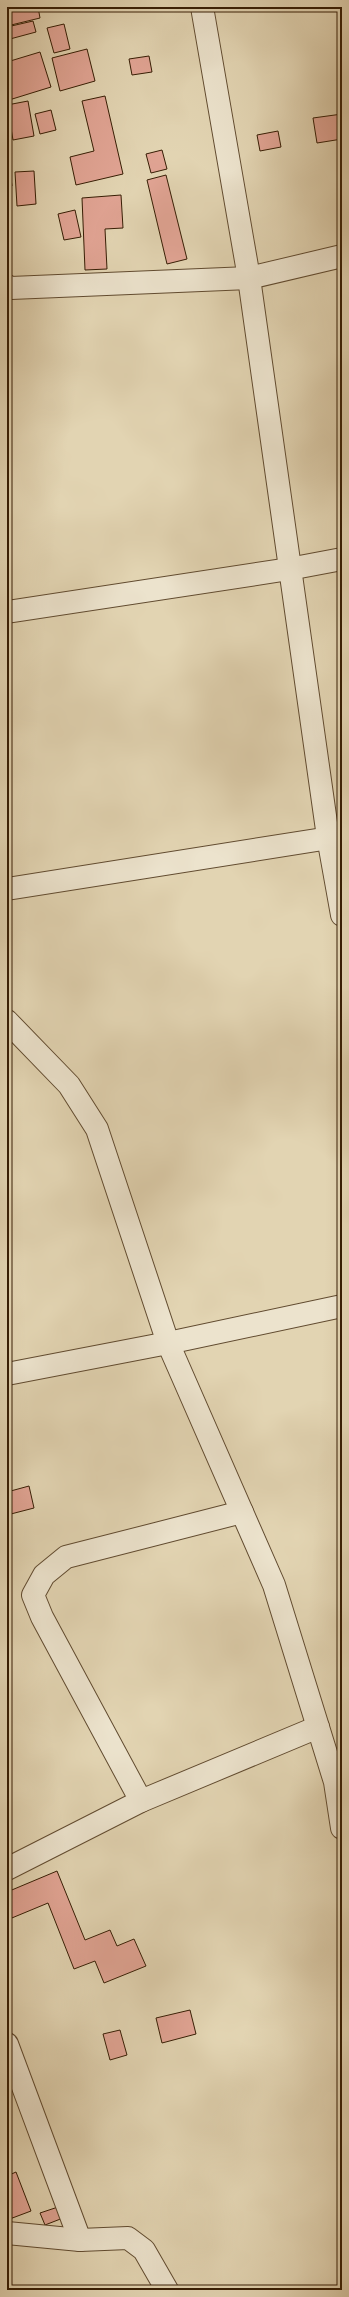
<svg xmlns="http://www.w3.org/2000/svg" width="349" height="2297" font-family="'Sorts Mill Goudy',serif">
<rect width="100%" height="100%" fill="#e2d4b2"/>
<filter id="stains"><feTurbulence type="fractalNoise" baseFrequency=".005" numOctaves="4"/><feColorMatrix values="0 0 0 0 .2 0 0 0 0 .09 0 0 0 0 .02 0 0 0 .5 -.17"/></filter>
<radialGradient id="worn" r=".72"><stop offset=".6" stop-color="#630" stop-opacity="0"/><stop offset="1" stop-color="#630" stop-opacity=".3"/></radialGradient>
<g fill="#e1a494" stroke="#361d04">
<polygon points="7,7 38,7 40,18 7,26"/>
<polygon points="33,21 36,32 10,39 7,27"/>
<polygon points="64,24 70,49 54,53 47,28"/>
<polygon points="87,49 95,81 60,91 52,58"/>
<polygon points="40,52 51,87 9,100 7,93 7,62"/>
<polygon points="149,56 152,72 132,75 129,59"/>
<polygon points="105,96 123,174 76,185 70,157 94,151 82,101"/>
<polygon points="28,101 34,136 13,140 7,105"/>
<polygon points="51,110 56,130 40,134 35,114"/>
<polygon points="342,114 342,139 317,143 313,118"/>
<polygon points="278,131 281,147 260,151 257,135"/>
<polygon points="162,150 167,169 151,173 146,154"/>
<polygon points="7,171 10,171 12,186 7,187"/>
<polygon points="34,171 36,204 17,206 15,172"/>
<polygon points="166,175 187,259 167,264 147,180"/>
<polygon points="121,195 123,228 105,229 107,269 85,270 82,198"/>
<polygon points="75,210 81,237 64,240 58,214"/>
<polygon points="29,1486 34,1508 7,1515 7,1492"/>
<polygon points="57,1871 85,1940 110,1930 117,1946 134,1939 146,1966 104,1983 95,1961 74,1969 48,1903 7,1920 7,1892"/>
<polygon points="190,2010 196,2034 162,2043 156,2018"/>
<polygon points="120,2030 127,2055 110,2060 103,2034"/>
<polygon points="16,2172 31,2211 7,2220 7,2176"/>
<polygon points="58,2207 63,2218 45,2225 40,2213"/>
</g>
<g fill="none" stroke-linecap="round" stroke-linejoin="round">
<defs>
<g id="minor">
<polyline points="202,7 249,278 328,837 342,915"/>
<polyline points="7,286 11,288 249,278 342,256"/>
<polyline points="7,612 289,569 342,559"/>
<polyline points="7,889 342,836"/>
<polyline points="7,1021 69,1085 97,1129 168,1343 274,1585 335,1782 342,1828"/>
<polyline points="7,1374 168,1343 342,1306"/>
<polyline points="141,1801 42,1617 33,1595 44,1575 66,1557 242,1512"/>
<polyline points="7,1869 141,1801 318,1727"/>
<polyline points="7,2044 80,2240"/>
<polyline points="7,2233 80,2240 128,2238 144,2250 167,2290"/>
</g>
</defs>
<use href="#minor" stroke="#614b30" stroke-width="24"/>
<use href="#minor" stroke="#ece3cd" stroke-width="22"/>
</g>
<rect width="349" height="2297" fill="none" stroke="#e2d4b2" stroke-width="24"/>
<rect x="8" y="8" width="333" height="2281" fill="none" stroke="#361d04" stroke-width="2"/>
<rect x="12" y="12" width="325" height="2273" fill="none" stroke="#361d04"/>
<rect width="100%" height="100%" filter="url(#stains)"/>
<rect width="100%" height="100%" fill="url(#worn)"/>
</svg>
